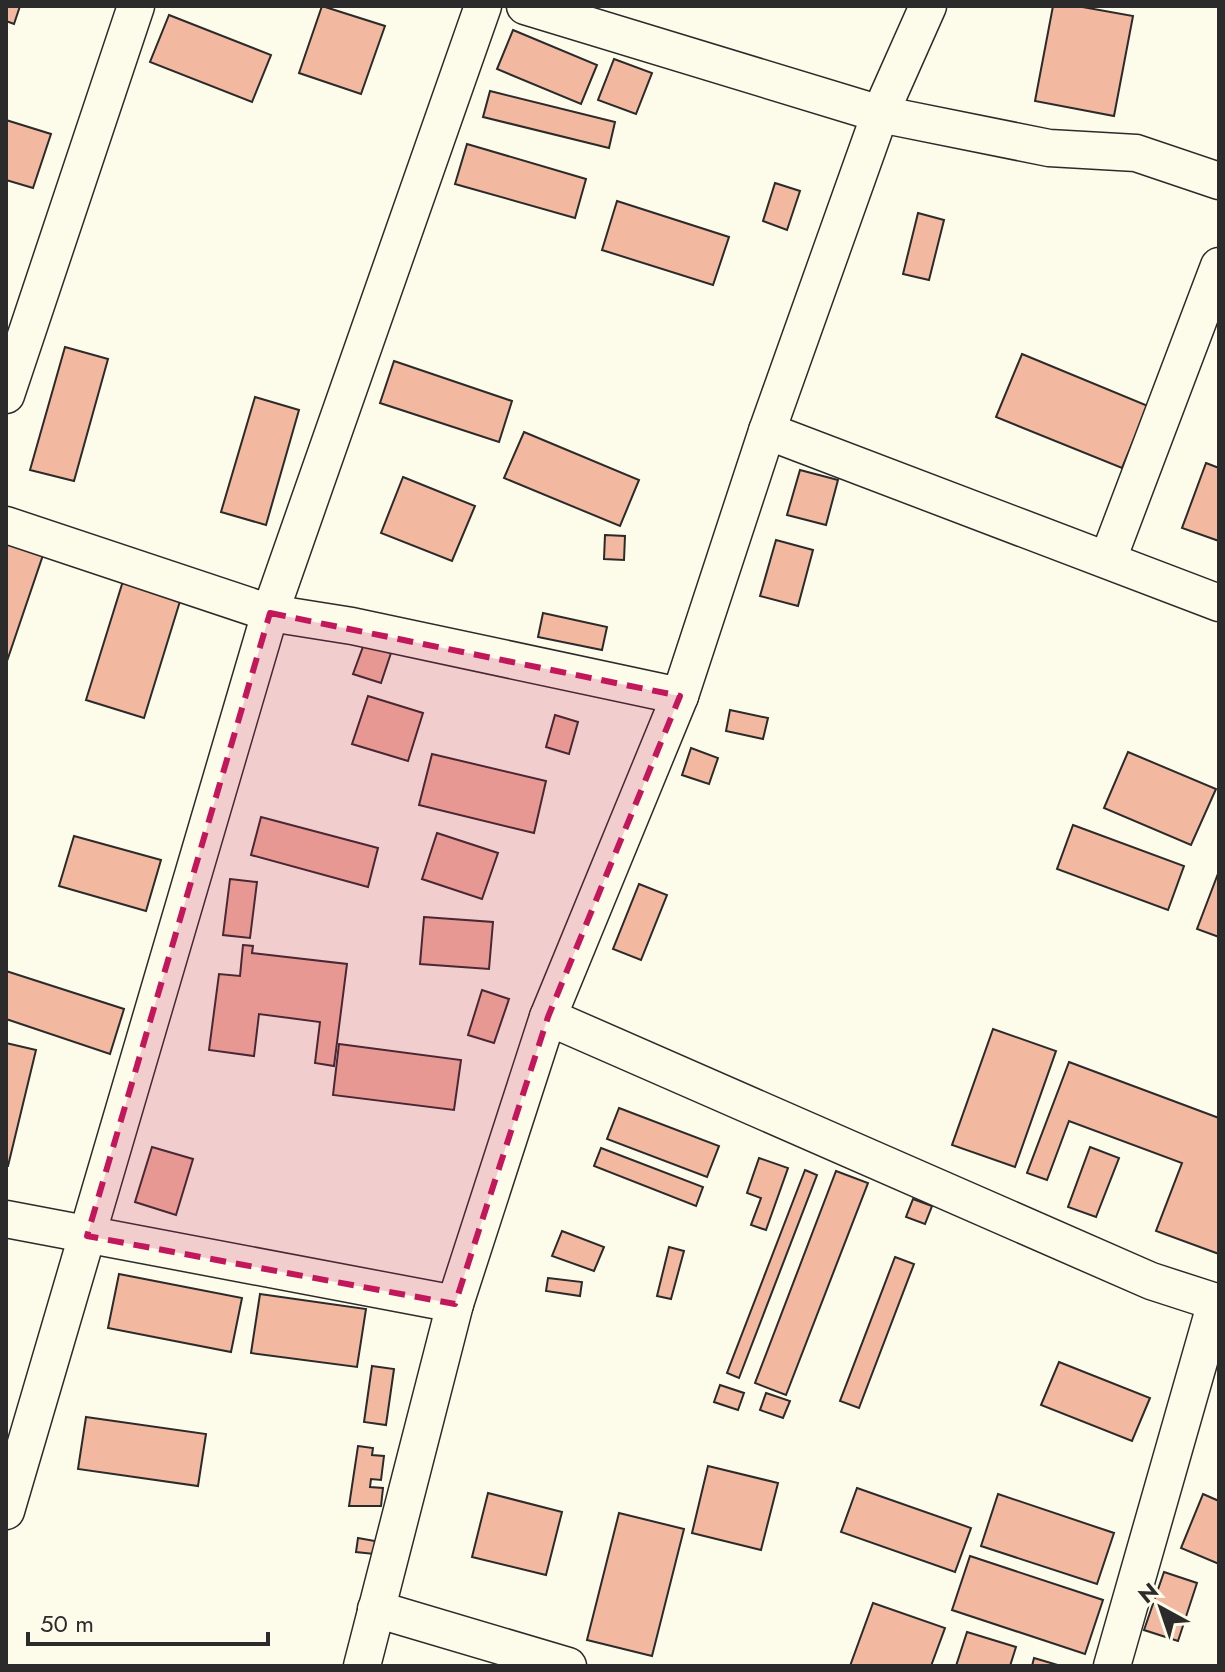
<svg xmlns="http://www.w3.org/2000/svg" width="1225" height="1672" font-family="Jost,sans-serif">
<rect width="100%" height="100%" fill="#fdfbea"/>
<g fill="#f2b8a0" stroke="#2b2b2b" stroke-width="2">
<polygon points="6,6 20,6 14,24 6,21"/>
<polygon points="322,6 385,26 361,94 299,73"/>
<polygon points="1053,6 1077,6 1133,16 1114,116 1035,101"/>
<polygon points="169,15 271,55 252,102 150,62"/>
<polygon points="513,30 597,65 581,104 497,69"/>
<polygon points="614,59 652,73 636,114 598,100"/>
<polygon points="490,91 615,122 609,148 483,117"/>
<polygon points="6,120 51,134 33,188 6,180"/>
<polygon points="467,144 586,179 575,218 455,184"/>
<polygon points="775,183 800,191 787,230 763,221"/>
<polygon points="617,201 729,237 713,285 602,250"/>
<polygon points="918,213 944,220 929,280 903,274"/>
<polygon points="65,347 108,359 74,481 30,470"/>
<polygon points="1022,354 1148,406 1122,468 996,417"/>
<polygon points="394,361 512,401 499,442 380,403"/>
<polygon points="255,397 299,410 266,525 221,512"/>
<polygon points="524,432 639,480 620,526 504,478"/>
<polygon points="1206,463 1219,468 1219,541 1182,528"/>
<polygon points="800,470 838,480 826,525 787,515"/>
<polygon points="403,477 475,506 452,561 381,533"/>
<polygon points="605,535 625,536 624,560 604,559"/>
<polygon points="776,540 813,550 798,606 760,596"/>
<polygon points="6,542 43,555 6,664"/>
<polygon points="123,581 181,598 144,718 86,700"/>
<polygon points="543,613 607,627 602,650 538,637"/>
<polygon points="364,644 391,653 381,683 353,674"/>
<polygon points="368,696 423,713 408,761 352,744"/>
<polygon points="730,710 768,718 763,739 726,731"/>
<polygon points="555,715 578,722 569,754 546,747"/>
<polygon points="691,748 718,758 709,784 682,775"/>
<polygon points="1128,752 1216,789 1191,845 1104,808"/>
<polygon points="432,754 546,781 534,833 419,805"/>
<polygon points="261,817 378,848 368,887 251,855"/>
<polygon points="1073,825 1184,866 1168,910 1057,869"/>
<polygon points="437,833 498,853 482,899 422,879"/>
<polygon points="74,836 161,860 146,911 59,886"/>
<polygon points="1219,871 1219,937 1197,929"/>
<polygon points="230,879 257,882 250,938 223,935"/>
<polygon points="639,884 667,895 641,960 613,949"/>
<polygon points="424,917 493,922 489,969 420,964"/>
<polygon points="243,945 253,946 252,953 347,964 334,1066 315,1063 320,1022 259,1014 254,1056 209,1050 219,974 240,976"/>
<polygon points="6,971 124,1009 110,1054 6,1019"/>
<polygon points="482,990 509,999 494,1043 468,1035"/>
<polygon points="993,1029 1056,1051 1015,1167 952,1145"/>
<polygon points="6,1043 36,1050 8,1166 6,1166"/>
<polygon points="339,1044 461,1060 454,1110 333,1095"/>
<polygon points="1069,1062 1219,1118 1219,1254 1156,1231 1182,1163 1069,1121 1047,1180 1027,1173"/>
<polygon points="619,1108 719,1146 707,1177 607,1139"/>
<polygon points="152,1147 193,1159 176,1215 135,1202"/>
<polygon points="1090,1147 1119,1158 1096,1217 1068,1207"/>
<polygon points="601,1148 703,1187 696,1206 594,1166"/>
<polygon points="759,1158 788,1168 766,1230 751,1225 761,1198 747,1193"/>
<polygon points="805,1170 817,1175 739,1378 727,1373"/>
<polygon points="836,1171 868,1183 786,1395 755,1383"/>
<polygon points="913,1199 932,1206 925,1224 906,1217"/>
<polygon points="562,1231 604,1247 594,1271 552,1256"/>
<polygon points="669,1247 684,1251 671,1299 657,1296"/>
<polygon points="895,1257 914,1264 859,1408 840,1401"/>
<polygon points="119,1274 242,1298 231,1352 108,1328"/>
<polygon points="548,1278 582,1282 580,1296 546,1291"/>
<polygon points="260,1294 366,1309 357,1367 251,1353"/>
<polygon points="1059,1362 1150,1398 1132,1441 1041,1405"/>
<polygon points="372,1366 394,1369 386,1425 364,1422"/>
<polygon points="720,1385 744,1393 738,1410 714,1402"/>
<polygon points="766,1393 790,1401 783,1418 760,1410"/>
<polygon points="86,1417 206,1434 198,1486 78,1469"/>
<polygon points="358,1446 373,1448 372,1455 384,1456 381,1480 371,1479 370,1487 383,1488 381,1506 349,1506"/>
<polygon points="708,1466 778,1483 761,1550 692,1533"/>
<polygon points="857,1488 971,1528 955,1572 841,1532"/>
<polygon points="488,1493 562,1512 546,1575 472,1557"/>
<polygon points="998,1494 1114,1533 1097,1584 981,1546"/>
<polygon points="1203,1494 1219,1501 1219,1564 1181,1548"/>
<polygon points="619,1513 684,1529 652,1656 587,1640"/>
<polygon points="358,1538 375,1541 374,1554 356,1552"/>
<polygon points="970,1556 1103,1600 1085,1654 952,1610"/>
<polygon points="1164,1572 1197,1583 1178,1641 1144,1630"/>
<polygon points="873,1603 945,1628 931,1666 850,1666"/>
<polygon points="967,1632 1016,1647 1010,1666 956,1666"/>
<polygon points="1034,1658 1061,1666 1032,1666"/>
</g>
<g fill="none" stroke-linecap="round" stroke-linejoin="round">
<defs>
<g id="minor">
<polyline points="483,6 270,613 352,626 680,696"/>
<polyline points="525,6 880,114 1049,148 1136,153 1219,181"/>
<polyline points="6,395 136,6"/>
<polyline points="767,431 1219,603"/>
<polyline points="6,525 270,613 6,1511"/>
<polyline points="1108,559 1219,266"/>
<polyline points="548,1017 1151,1281 1219,1303"/>
<polyline points="6,1219 455,1304"/>
<polyline points="376,1609 568,1666"/>
<polyline points="362,1666 455,1304 548,1017 680,696 767,431 880,114 928,6"/>
<polyline points="1112,1666 1216,1302"/>
</g>
</defs>
<use href="#minor" stroke="#2b2b2b" stroke-width="39"/>
<use href="#minor" stroke="#fdfbea" stroke-width="36"/>
</g>
<path fill="#c2185b" fill-opacity="0.2" stroke="#c2185b" stroke-width="6" stroke-dasharray="16 10" stroke-linejoin="round" d="M270,613L680,696L548,1017L455,1304L87,1236Z"/>
<rect width="1225" height="1672" fill="none" stroke="#2b2b2b" stroke-width="16"/>
<g transform="translate(1161 1608) rotate(320)" stroke="#fdfbea" stroke-width="6" paint-order="stroke">
<path d="M0-6L14 30L0 20L-14 30Z" fill="#2b2b2b"/>
<text y="-12" font-size="22" font-weight="bold" text-anchor="middle" fill="#2b2b2b">N</text>
</g>
<path d="M28 1632v12h240v-12" fill="none" stroke="#2b2b2b" stroke-width="4"/>
<text x="40" y="1632" font-size="24" fill="#2b2b2b" stroke="#fdfbea" stroke-width="6" paint-order="stroke">50 m</text>
</svg>
